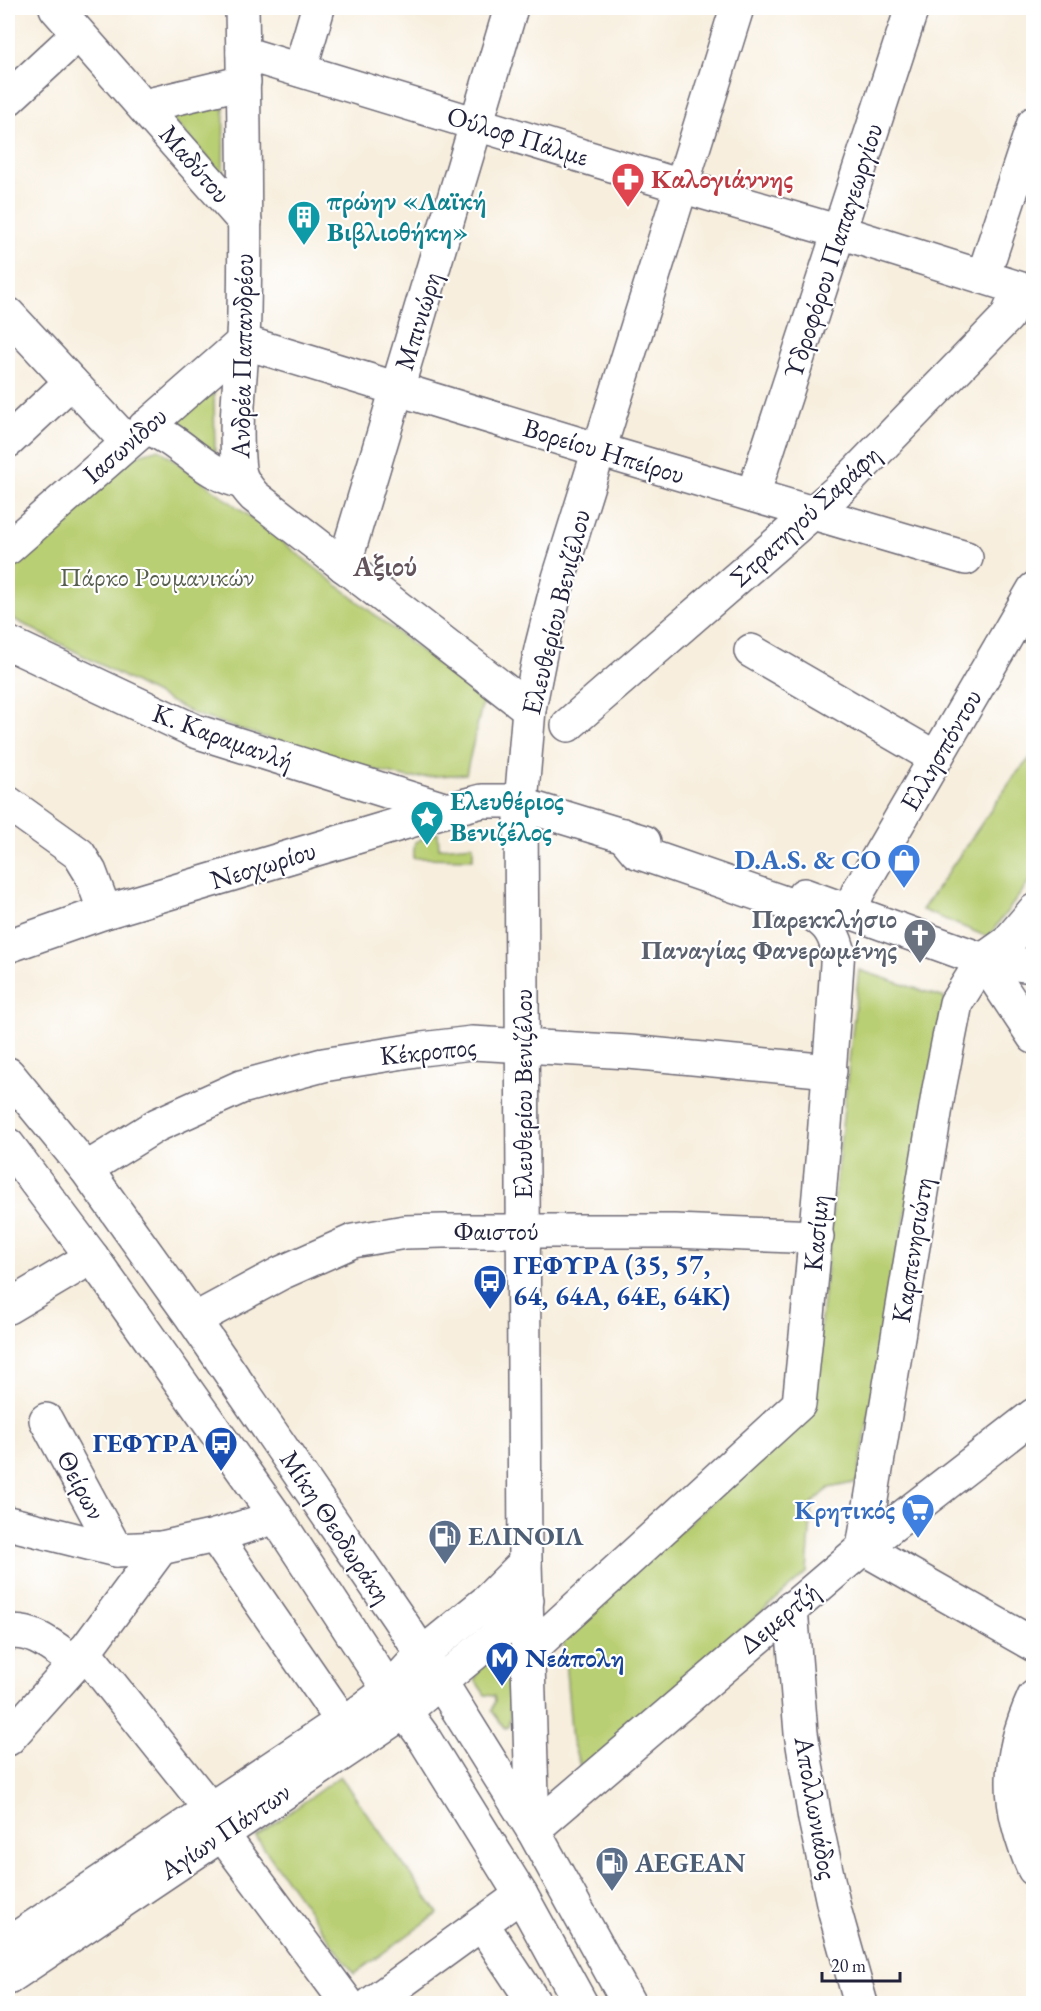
<svg xmlns="http://www.w3.org/2000/svg" width="1041" height="2011" font-family="'EB Garamond',serif">
<rect width="100%" height="100%" fill="#fff"/>
<filter id="ink" filterUnits="userSpaceOnUse"><feTurbulence type="fractalNoise" baseFrequency=".0167" numOctaves="2"/><feDisplacementMap in="SourceGraphic" scale="12" xChannelSelector="R" yChannelSelector="G"/><feConvolveMatrix kernelMatrix="1 2 1 2 8 2 1 2 1" color-interpolation-filters="sRGB"/></filter>
<filter id="wash" filterUnits="userSpaceOnUse"><feTurbulence type="fractalNoise" baseFrequency=".008" numOctaves="4" result="noise"/><feDisplacementMap in="SourceGraphic" scale="24" xChannelSelector="R" yChannelSelector="G"/><feGaussianBlur stdDeviation="1.35" result="paint"/><feColorMatrix in="noise" values="0 0 0 0 0 0 0 0 0 0 0 0 0 0 0 0 0 1.4 0 .05"/><feComposite in="paint" operator="in"/></filter>
<g filter="url(#wash)">
<rect width="100%" height="100%" fill="#f7eedd"/>
<g fill="#b9cf73" stroke="#6e7857" stroke-width="1.5">
<polygon points="224,98 223,175 165,111"/>
<polygon points="214,394 215,456 173,425 198,397"/>
<polygon points="159,449 257,522 483,700 466,774 410,778 400,776 337,761 194,714 8,616 8,570 135,456"/>
<polygon points="1033,755 1033,877 988,937 922,910 1015,775"/>
<polygon points="438,832 439,848 473,845 473,859 413,858 415,842"/>
<polygon points="859,970 945,998 857,1482 829,1488 812,1504 807,1572 582,1772 572,1741 563,1637 811,1412"/>
<path d="M498,1655L504,1658L507,1665L510,1716L508,1727L505,1728L492,1711L495,1701L494,1696L485,1695L475,1680C477,1670 489,1659 498,1655Z"/>
<polygon points="340,1776 438,1913 354,1974 256,1837"/>
</g>
</g>
<g filter="url(#ink)">
<g fill="none" stroke-linecap="round" stroke-linejoin="round">
<defs>
<g id="minor">
<polyline points="56,8 245,222"/>
<path d="M242,8C244,110 246,211 244,313C243,363 233,420 239,469C240,480 247,488 254,496L529,709"/>
<polyline points="243,53 681,186 840,232 1034,293"/>
<polyline points="300,70 318,8"/>
<polyline points="8,99 78,34"/>
<polyline points="144,106 244,82"/>
<polyline points="983,277 1034,123"/>
<polyline points="8,314 127,442"/>
<path d="M145,427C183,440 202,474 243,482"/>
<polyline points="8,441 71,382"/>
<polyline points="753,495 912,8"/>
<polyline points="8,548 243,342 599,450 966,558"/>
<polyline points="344,566 511,8"/>
<polyline points="8,643 195,731 447,810"/>
<polyline points="751,651 936,758"/>
<polyline points="568,725 841,488 1007,317 1019,289"/>
<polyline points="8,803 79,854 90,872 105,912"/>
<polyline points="804,895 983,960 1034,966"/>
<polyline points="850,912 858,892 1034,589"/>
<polyline points="8,946 105,912 447,810 482,801 510,801 644,842"/>
<polyline points="983,960 1034,1037"/>
<polyline points="86,1169 157,1125 241,1087 323,1065 422,1049 472,1043 629,1052 830,1071"/>
<polyline points="8,1307 92,1257"/>
<polyline points="194,1320 281,1273 353,1241 405,1232 443,1231 674,1231 817,1237"/>
<polyline points="46,1420 116,1550"/>
<polyline points="8,1523 116,1550 161,1548 215,1536 276,1517"/>
<polyline points="215,1536 342,1721"/>
<polyline points="863,1548 939,1089 956,1003 983,960 1007,943 1034,911"/>
<polyline points="863,1548 1034,1645"/>
<polyline points="791,1608 801,1733 815,1819 835,1912 861,2004"/>
<path d="M8,1633C33,1628 55,1649 76,1663"/>
<polyline points="84,1651 211,1810"/>
<path d="M528,1652L799,1404C815,1253 828,1101 838,949C832,928 826,923 808,911L637,852L623,835"/>
<path d="M1034,1697C1006,1759 1006,1806 1034,1869"/>
<polyline points="8,1739 76,1663 161,1548"/>
<polyline points="533,1830 863,1548 1034,1415"/>
<polyline points="221,1833 348,2004"/>
<polyline points="482,1924 535,2004"/>
<polyline points="371,2004 521,1895"/>
</g>
<g id="major">
<polyline points="533,1830 525,1563 521,804 529,709 541,649 559,578 737,8"/>
<polyline points="8,1944 342,1721 354,1716 389,1690 422,1654 486,1602 525,1563"/>
<polyline points="8,1978 404,1712 491,1640 515,1616 527,1600"/>
</g>
<g id="highway">
<polyline points="8,1074 86,1169 194,1320 397,1616 440,1681 533,1830 629,2004"/>
<polyline points="8,1145 92,1257 276,1517 389,1690 422,1735 521,1895 581,2004"/>
</g>
</defs>
<use href="#minor" stroke="#6d6974" stroke-width="36"/>
<use href="#major" stroke="#6d6974" stroke-width="36"/>
<use href="#highway" stroke="#6d6974" stroke-width="36"/>
<use href="#minor" stroke="#fff" stroke-width="33"/>
<use href="#major" stroke="#fff" stroke-width="33"/>
<use href="#highway" stroke="#fff" stroke-width="33"/>
</g>
</g>
<defs>
<symbol id="pharmacy-pin" viewBox="-11 -11 22 30"><path d="M0 17L-7.5 6A9.5 9.5 0 1 1 7.5 6Z" fill="#e0444e" stroke="#fff"/><path d="M-2-6h4v4h4v4h-4v4h-4v-4h-4v-4h4Z" fill="#fff"/></symbol>
<symbol id="building-pin" viewBox="-11 -11 22 30"><path d="M0 17L-7.5 6A9.5 9.5 0 1 1 7.5 6Z" fill="#0f9aa8" stroke="#fff"/><path d="M-4-6H4V6H1V3H-1V6H-4ZM-2.5-4.3h1.7v1.8h-1.7ZM.8-4.3h1.7v1.8H.8ZM-2.5-1h1.7V.8h-1.7ZM.8-1h1.7V.8H.8Z" fill="#fff"/></symbol>
<symbol id="sight-pin" viewBox="-11 -11 22 30"><path d="M0 17L-7.5 6A9.5 9.5 0 1 1 7.5 6Z" fill="#0f9aa8" stroke="#fff"/><path d="M0-6L1.8-2.2L6-1.7L2.9 1.2L3.7 5.4L0 3.3L-3.7 5.4L-2.9 1.2L-6-1.7L-1.8-2.2Z" fill="#fff"/></symbol>
<symbol id="shop-pin" viewBox="-11 -11 22 30"><path d="M0 17L-7.5 6A9.5 9.5 0 1 1 7.5 6Z" fill="#3f7fe0" stroke="#fff"/><path d="M-5-2.5h2.3a2.7 3.5 0 0 1 5.4 0H5L5.5 6h-11ZM-1.5-2.5h3a1.5 2.3 0 0 0-3 0Z" fill="#fff"/></symbol>
<symbol id="church-pin" viewBox="-11 -11 22 30"><path d="M0 17L-7.5 6A9.5 9.5 0 1 1 7.5 6Z" fill="#6b7280" stroke="#fff"/><path d="M-1.2-6h2.4v3.5h3.3v2.4h-3.3V6h-2.4V-.1h-3.3v-2.4h3.3Z" fill="#fff"/></symbol>
<symbol id="bus-pin" viewBox="-11 -11 22 30"><path d="M0 17L-7.5 6A9.5 9.5 0 1 1 7.5 6Z" fill="#1a4fb4" stroke="#fff"/><path d="M-5-6H5V4H4V6H2V4H-2V6H-4V4H-5ZM-3.5-4V0h7V-4ZM-3.5 1.2v1.5H-2V1.2ZM2 1.2v1.5H3.5V1.2Z" fill="#fff"/></symbol>
<symbol id="supermarket-pin" viewBox="-11 -11 22 30"><path d="M0 17L-7.5 6A9.5 9.5 0 1 1 7.5 6Z" fill="#3f7fe0" stroke="#fff"/><path d="M-6-5.5h2.5l.6 2H6L4.5 2H-2.5L-4.4-4H-6ZM-1.5 3.2a1.3 1.3 0 1 0 .1 0ZM3 3.2a1.3 1.3 0 1 0 .1 0Z" fill="#fff"/></symbol>
<symbol id="fuel-pin" viewBox="-11 -11 22 30"><path d="M0 17L-7.5 6A9.5 9.5 0 1 1 7.5 6Z" fill="#5c6f8a" stroke="#fff"/><path d="M-5.5-6h7V0h2V4h1.3V-2.5L3-4.5l.8-.8L6-3V5H2.5V1h-1V6h-7ZM-4.2-4.7v3.2H.2V-4.7Z" fill="#fff"/></symbol>
<symbol id="metro-pin" viewBox="-11 -11 22 30"><path d="M0 17L-7.5 6A9.5 9.5 0 1 1 7.5 6Z" fill="#1a4fb4" stroke="#fff"/><path d="M-5.5 5V-5H-3L0 0L3-5H5.5V5H3V-.5L0 4L-3-.5V5Z" fill="#fff"/></symbol>
</defs>
<g fill-rule="evenodd">
<use href="#pharmacy-pin" x="609" y="160" width="38" height="52"/>
<use href="#building-pin" x="285" y="198" width="38" height="52"/>
<use href="#sight-pin" x="408" y="798" width="38" height="52"/>
<use href="#shop-pin" x="885" y="841" width="38" height="52"/>
<use href="#church-pin" x="901" y="916" width="38" height="52"/>
<use href="#bus-pin" x="471" y="1262" width="38" height="52"/>
<use href="#bus-pin" x="202" y="1424" width="38" height="52"/>
<use href="#supermarket-pin" x="899" y="1491" width="38" height="52"/>
<use href="#fuel-pin" x="426" y="1517" width="38" height="52"/>
<use href="#metro-pin" x="483" y="1639" width="38" height="52"/>
<use href="#fuel-pin" x="593" y="1844" width="38" height="52"/>
</g>
<g text-anchor="middle" stroke-width="4.5" stroke-linejoin="round" paint-order="stroke">
<g font-size="27" fill="#22223b" stroke="#fff">
<text transform="translate(518 136) rotate(17)" y="9">Ούλοφ Πάλμε</text>
<text transform="translate(195 164) rotate(49)" y="9">Μαδύτου</text>
<text transform="translate(833 251) rotate(-72)" y="9">Υδροφόρου Παπαγεωργίου</text>
<text transform="translate(418 321) rotate(-73)" y="9">Μπινιώρη</text>
<text transform="translate(242 356) rotate(-89)" y="9">Ανδρέα Παπανδρέου</text>
<text transform="translate(125 445) rotate(-41)" y="9">Ιασωνίδου</text>
<text transform="translate(604 451) rotate(17)" y="9">Βορείου Ηπείρου</text>
<text transform="translate(805 516) rotate(-43)" y="9">Στρατηγού Σαράφη</text>
<text transform="translate(556 612) rotate(-76)" y="9">Ελευθερίου Βενιζέλου</text>
<text transform="translate(223 737) rotate(20)" y="9">Κ. Καραμανλή</text>
<text transform="translate(941 750) rotate(-60)" y="9">Ελλησπόντου</text>
<text transform="translate(263 865) rotate(-17)" y="9">Νεοχωρίου</text>
<text transform="translate(428 1051) rotate(-6)" y="9">Κέκροπος</text>
<text transform="translate(523 1094) rotate(-90)" y="9">Ελευθερίου Βενιζέλου</text>
<text x="496" y="1240">Φαιστού</text>
<text transform="translate(816 1233) rotate(-85)" y="9">Κασίμη</text>
<text transform="translate(912 1250) rotate(-81)" y="9">Καρπενησιώτη</text>
<text transform="translate(81 1485) rotate(62)" y="9">Θείρων</text>
<text transform="translate(336 1527) rotate(56)" y="9">Μίκη Θεοδωράκη</text>
<text transform="translate(779 1618) rotate(-40)" y="9">Δεμερτζή</text>
<text transform="translate(816 1808) rotate(80)" y="9">Απολλωνιάδος</text>
<text transform="translate(225 1831) rotate(-34)" y="9">Αγίων Πάντων</text>
</g>
<g font-size="27" font-weight="bold" fill="#be3a42" stroke="#fff" text-anchor="start">
<text x="651" y="188">Καλογιάννης</text>
</g>
<g font-size="27" font-weight="bold" fill="#0d838f" stroke="#fff" text-anchor="start">
<text x="327" y="210">πρώην «Λαϊκή<tspan x="327" dy="31">Βιβλιοθήκη»</tspan></text>
<text x="450" y="810">Ελευθέριος<tspan x="450" dy="31">Βενιζέλος</tspan></text>
</g>
<g font-size="27" fill="#575f4f" stroke="#fff">
<text x="157" y="586">Πάρκο Ρουμανικών</text>
</g>
<g font-size="27" font-weight="bold" fill="#366cbe" stroke="#fff" text-anchor="end">
<text x="881" y="869">D.A.S. &amp; CO</text>
<text x="895" y="1519">Κρητικός</text>
</g>
<g font-size="27" font-weight="bold" fill="#5b616d" stroke="#fff" text-anchor="end">
<text x="897" y="928">Παρεκκλήσιο<tspan x="897" dy="31">Παναγίας Φανερωμένης</tspan></text>
</g>
<g font-size="27" font-weight="bold" fill="#164399" stroke="#fff" text-anchor="start">
<text x="513" y="1274">ΓΕΦΥΡΑ (35, 57,<tspan x="513" dy="31">64, 64Α, 64Ε, 64Κ)</tspan></text>
<text x="198" y="1452" text-anchor="end">ΓΕΦΥΡΑ</text>
<text x="525" y="1667">Νεάπολη</text>
</g>
<g font-size="27" font-weight="bold" fill="#4e5e75" stroke="#fff" text-anchor="start">
<text x="468" y="1545">ΕΛΙΝΟΙΛ</text>
<text x="635" y="1872">AEGEAN</text>
</g>
<g font-size="28" font-weight="bold" fill="#63545c" stroke="#fff">
<text x="385" y="576">Αξιού</text>
</g>
</g>
<rect width="1041" height="2011" fill="none" stroke="#fff" stroke-width="30"/>
<path d="M822 1972v9h78v-9" fill="none" stroke="#22223b" stroke-width="3"/>
<text x="831" y="1972" font-size="18" fill="#22223b" stroke="#ffffff" stroke-width="4.5" paint-order="stroke">20 m</text>
</svg>
